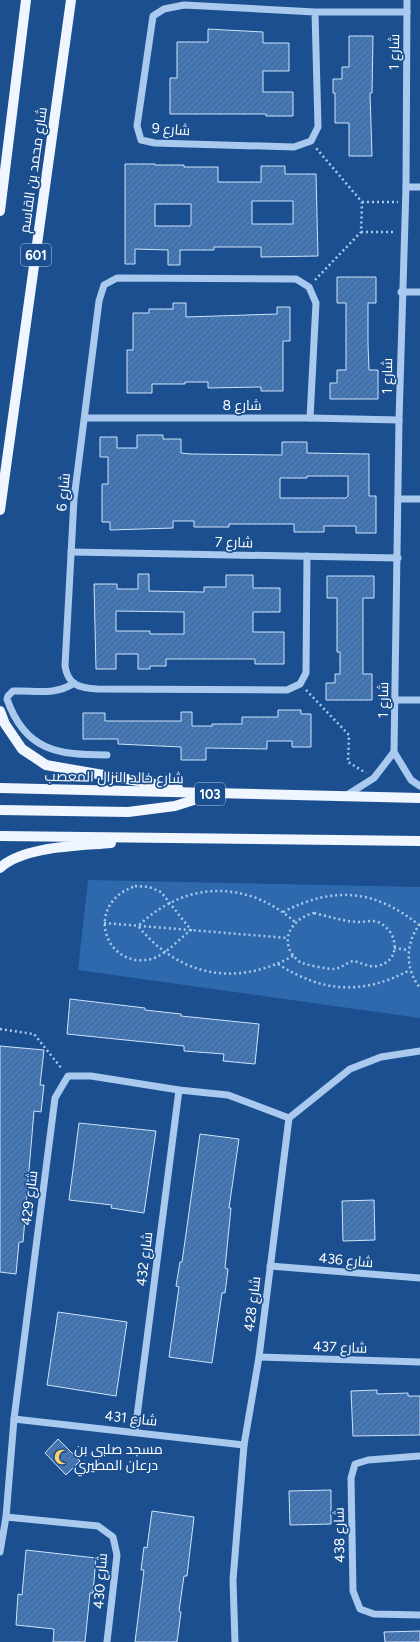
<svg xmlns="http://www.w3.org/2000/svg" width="420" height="1642" font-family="Figtree,Cairo,sans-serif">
<defs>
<pattern id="building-hatch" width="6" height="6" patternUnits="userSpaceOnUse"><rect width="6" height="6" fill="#4478b7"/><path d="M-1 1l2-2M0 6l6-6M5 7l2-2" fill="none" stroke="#486282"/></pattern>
</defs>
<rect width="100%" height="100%" fill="#1b4f8f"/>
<polygon fill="#2e69ad" points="88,880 420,887 420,1018 78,970"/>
<g fill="url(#building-hatch)" stroke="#cfe3fa" fill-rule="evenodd">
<polygon points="208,29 263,32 263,43 289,43 289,71 263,71 263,92 293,92 293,116 266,116 266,114 170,114 170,78 177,78 177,42 208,42"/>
<polygon points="349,36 373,36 372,93 370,93 372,156 349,156 349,123 335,123 335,93 333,93 333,79 342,79 342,67 349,67"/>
<path d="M125,164H155V165H184V167H218V182H261V166H285V174H316L318,256L261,257V247H214V250H180V265H168V250L135,249V264H125ZM252,201H293V224H252ZM155,204H191V224L190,226H155Z"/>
<polygon points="337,277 376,277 376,303 368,303 368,344 369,370 378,370 378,399 330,399 330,383 337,383 337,370 346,370 346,303 337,303"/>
<polygon points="173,303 186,303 186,317 277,314 277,307 290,307 290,341 283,341 283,391 261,391 261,387 208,388 208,382 185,382 185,384 152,384 152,393 127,393 127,350 133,350 133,313 149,313 149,309 173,309"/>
<path d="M137,435H163V439H181V453L191,454L282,455V442H307V453L369,454V496H376V533H356V526H324V532H294V524H229V527H194V521H173V528L110,530V522H102V484H108V457H100V437H117V448H137ZM307,476H348V496L346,498H280V478H307Z"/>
<path d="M138,574H149V591L204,592V587H226V575H253V588H280V612H253V632H284V664H255V659H166V666H150V669H138V654H116V669H96L94,584H117V589H138ZM116,611L184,612V634H150V631H116Z"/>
<polygon points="327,576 374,576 374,598 363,598 363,674 372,674 372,700 326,700 326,683 335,683 335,674 340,674 340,652 337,652 337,598 327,598"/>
<polygon points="278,710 301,710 301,714 311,714 311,747 292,747 292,741 267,741 267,749 206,748 206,760 181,760 181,747 118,744 118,739 83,739 83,713 105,713 105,721 181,721 181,712 192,712 192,726 212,726 212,724 242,724 242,717 278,717"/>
<polygon points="70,999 145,1008 145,1010 181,1014 181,1016 259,1024 255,1064 223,1061 224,1054 184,1051 184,1046 67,1034"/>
<polygon points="0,1046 44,1050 40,1085 44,1085 41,1112 34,1111 23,1242 19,1242 16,1274 0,1272"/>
<polygon points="79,1123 156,1131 144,1213 111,1208 112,1205 69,1200"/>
<polygon points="200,1134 239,1139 229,1208 231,1208 225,1268 228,1269 225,1293 222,1293 212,1363 169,1357 179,1287 176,1286 180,1262 182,1262"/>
<polygon points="374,1200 375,1240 343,1241 342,1201"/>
<polygon points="58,1312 127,1322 116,1396 47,1385"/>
<polygon points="377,1390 377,1394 408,1393 408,1396 420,1396 420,1435 353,1436 351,1391"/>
<polygon points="58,1439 80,1461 66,1475 45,1453"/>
<polygon points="331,1490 331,1524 290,1525 289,1491"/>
<polygon points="152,1511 194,1517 187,1576 184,1576 179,1611 181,1612 177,1642 135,1642 144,1570 141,1570 144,1547 147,1548"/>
<polygon points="26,1550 96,1558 93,1593 90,1593 85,1642 53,1642 54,1629 16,1625 18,1594 22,1595"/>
<polygon points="420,1631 420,1642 385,1642 384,1632"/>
</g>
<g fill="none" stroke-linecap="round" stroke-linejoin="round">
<g stroke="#a9c9ee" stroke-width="2.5" stroke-dasharray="2 3" stroke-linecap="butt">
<polyline points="362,202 398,202"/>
<polyline points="361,232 396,232"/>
<polyline points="315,280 361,232 362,202 316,148"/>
<polyline points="306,690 349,735 348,762 366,773"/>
<path d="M135,886L149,887L161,892L191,930C179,939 166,955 151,959C106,970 82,905 135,886Z"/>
<path d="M283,912C334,886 374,889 419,925"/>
<path d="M314,913C331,917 345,922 362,922C368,921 375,920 380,923C400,934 400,962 377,966C369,968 361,962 353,961C346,963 341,968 334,969C328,969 305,965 300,962C277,945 289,919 314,913Z"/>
<polyline points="104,923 288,938"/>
<path d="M420,924C405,943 405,969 420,988"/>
<polyline points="394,948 408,950"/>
<path d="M293,956C236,987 180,977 138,926C185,881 246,879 295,922"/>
<path d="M278,964C323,993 363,995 410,970"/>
<polyline points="0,1029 34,1034 62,1069"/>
</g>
<g stroke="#a9c9ee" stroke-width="7">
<polyline points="407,0 406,187 399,420 394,752 411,780 420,786"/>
<polyline points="315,12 318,127 311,141 294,147 155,143 141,140 137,126 153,16 164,9 184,5 315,12 407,12"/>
<polyline points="406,187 420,187"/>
<polyline points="401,292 420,292"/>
<polyline points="85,418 310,418 399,420"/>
<polyline points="398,499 420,499"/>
<polyline points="71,552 398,558"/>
<path d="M307,556L306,673L300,684L287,690L97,689C79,688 68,685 65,666L74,499L99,301L104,285L117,278L296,279L309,287L316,303L310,418"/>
<path d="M74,683C55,696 34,690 13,691L8,696L7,699C25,751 58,755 107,755"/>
<polyline points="396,700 420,700"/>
<polyline points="347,795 374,778 394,752"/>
<polyline points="270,1266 420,1278"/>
<polyline points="259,1357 420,1362"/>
<polyline points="14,1419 244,1445"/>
<polyline points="135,1432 179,1090"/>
<polyline points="420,1456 368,1460 355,1464 351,1478 353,1591 360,1609 374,1614 420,1615"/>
<polyline points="6,1517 98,1526 113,1537 117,1555 107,1642"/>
<polyline points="0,1552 6,1517 14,1419 55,1098 68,1076 91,1076 179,1090 228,1095 289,1118"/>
<polyline points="235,1642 233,1580 244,1445 259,1357 289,1118 350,1069 381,1057 420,1051"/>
</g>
<g stroke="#f0f6ff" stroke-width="10">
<polyline points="0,211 26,0"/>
<polyline points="0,510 71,0"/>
<polyline points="0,711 5,724 22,749 46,765 178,788"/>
<polyline points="0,788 420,798"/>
<polyline points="0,810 128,812 175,806 206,796"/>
<polyline points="0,836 420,841"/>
<path d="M0,868C23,846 80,846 111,843"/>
</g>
</g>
<defs>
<symbol id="mosque-bare" viewBox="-9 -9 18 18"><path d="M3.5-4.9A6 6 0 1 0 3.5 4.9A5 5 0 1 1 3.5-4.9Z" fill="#ffd166" stroke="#1b4f8f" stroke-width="2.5" paint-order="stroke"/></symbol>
</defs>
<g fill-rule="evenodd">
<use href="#mosque-bare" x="51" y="1446" width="22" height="22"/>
</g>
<g text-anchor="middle" stroke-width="3.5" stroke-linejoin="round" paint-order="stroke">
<g fill="#1b4f8f" stroke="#bbcadd" stroke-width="1">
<rect x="21" y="244" width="30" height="22" rx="3"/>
<rect x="195" y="783" width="30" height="22" rx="3"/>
</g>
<g font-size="13" font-weight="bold" fill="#fff">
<text x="36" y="260">601</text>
<text x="210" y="799">103</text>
</g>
<g font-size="14" fill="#fff" stroke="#1b4f8f">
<text transform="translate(394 52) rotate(-89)" y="5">شارع 1</text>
<text transform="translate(171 129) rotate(4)" y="5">شارع 9</text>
<text transform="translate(33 170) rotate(-82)" y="5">شارع محمد بن القاسم</text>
<text transform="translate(387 376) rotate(-89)" y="5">شارع 1</text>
<text x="242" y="410">شارع 8</text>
<text transform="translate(63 492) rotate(-84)" y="5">شارع 6</text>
<text transform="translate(234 542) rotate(1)" y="5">شارع 7</text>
<text transform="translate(383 700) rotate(-89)" y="5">شارع 1</text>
<text transform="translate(114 777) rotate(1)" y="5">شارع خالد النزال المعصب</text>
<text transform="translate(29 1198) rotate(-83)" y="5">شارع 429</text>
<text transform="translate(144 1259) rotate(-83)" y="5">شارع 432</text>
<text transform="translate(346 1260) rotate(5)" y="5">شارع 436</text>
<text transform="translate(252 1304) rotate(-83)" y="5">شارع 428</text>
<text transform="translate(340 1347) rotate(2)" y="5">شارع 437</text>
<text transform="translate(131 1418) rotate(6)" y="5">شارع 431</text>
<text transform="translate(339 1535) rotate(-91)" y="5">شارع 438</text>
<text transform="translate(100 1581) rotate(-86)" y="5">شارع 430</text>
</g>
<g font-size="14" fill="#fff" stroke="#1b4f8f" text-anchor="start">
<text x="74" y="1454">مسجد صلبي بن<tspan x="74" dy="16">درعان المطيري</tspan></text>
</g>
</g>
</svg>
